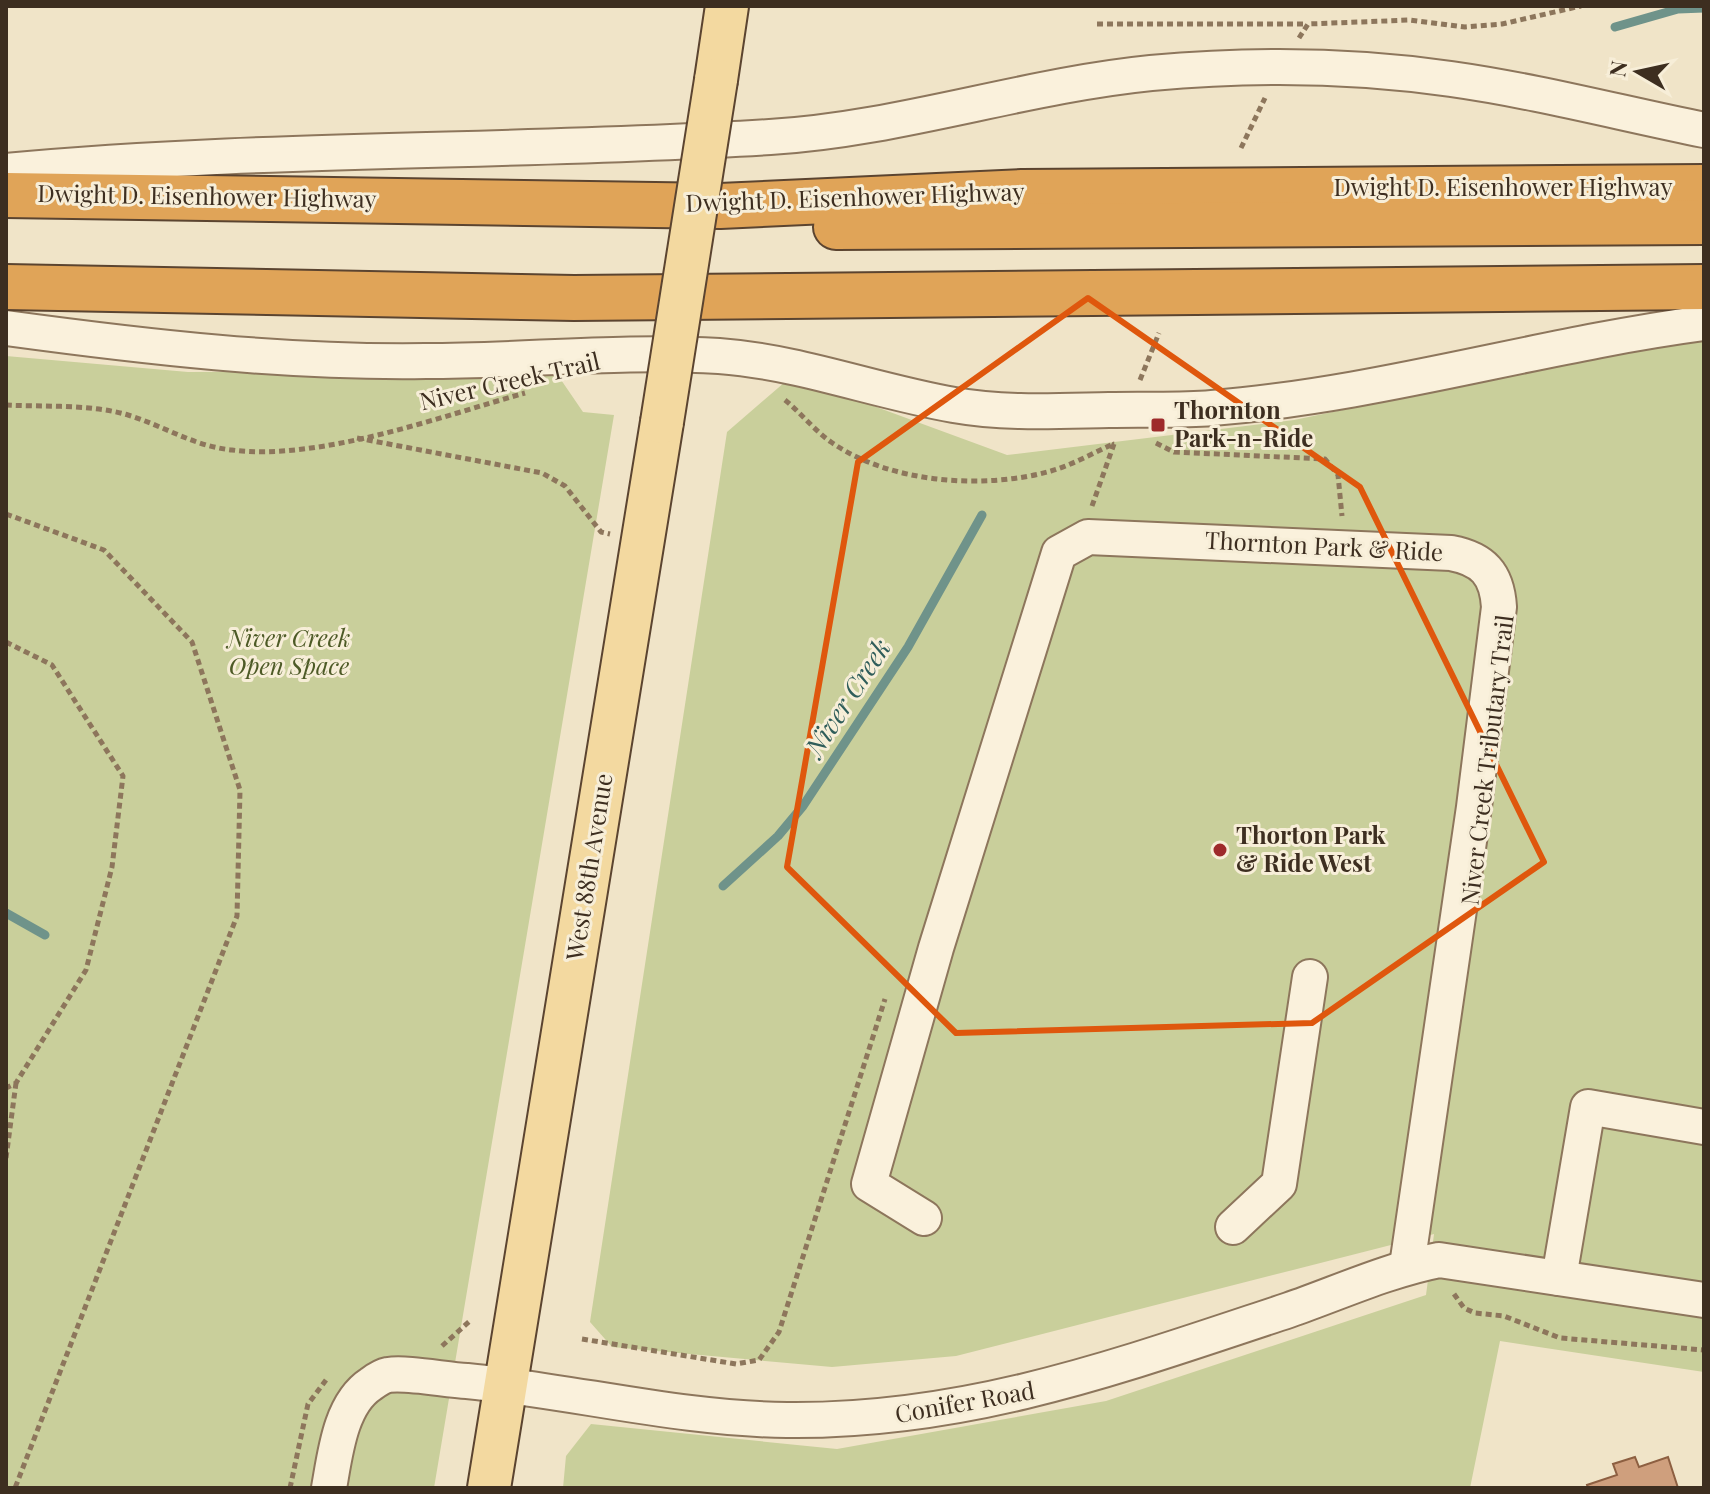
<svg xmlns="http://www.w3.org/2000/svg" width="1710" height="1494" font-family="'Playfair Display',serif">
<rect width="100%" height="100%" fill="#f0e4c8"/>
<g fill="#c9cf9b">
<polygon points="1704,335 1704,1372 1500,1341 1470,1488 563,1488 566,1456 591,1424 837,1449 1106,1401 1426,1295 1434,1234 956,1356 832,1367 612,1347 590,1322 727,432 792,376 1007,455 1294,420"/>
<polygon points="6,356 188,372 555,371 583,412 614,415 434,1488 6,1488"/>
</g>
<g fill="none" stroke-linecap="round" stroke-linejoin="round">
<g stroke="#6f938a" stroke-width="9">
<polyline points="1615,27 1678,9 1704,8"/>
<polyline points="723,886 778,836 803,806 908,647 982,515"/>
<polyline points="6,913 45,935"/>
</g>
</g>
<polygon fill="#cf9f7d" stroke="#8d5f41" stroke-width="2" points="1635,1457 1639,1467 1668,1457 1678,1488 1588,1488 1587,1485 1617,1475 1613,1464"/>
<g fill="none" stroke-linecap="round" stroke-linejoin="round">
<defs>
<g id="minor">
<path d="M6,171C260,147 515,153 770,137C900,129 1022,86 1151,73C1249,64 1354,65 1451,79C1536,91 1620,113 1704,130"/>
<path d="M6,328C146,347 285,363 426,361C524,361 621,350 719,356C800,362 874,391 954,405C1005,414 1057,411 1109,410C1143,409 1178,411 1212,408C1378,395 1539,345 1704,323"/>
<path d="M924,1218L869,1184L936,948L1059,553L1088,537L1451,553C1483,559 1497,574 1499,607L1474,807L1407,1266"/>
<polyline points="1233,1227 1279,1184 1310,977"/>
<polyline points="1559,1278 1588,1107 1704,1127"/>
<path d="M329,1488C335,1455 340,1404 371,1384C375,1381 383,1376 388,1375C407,1372 446,1380 467,1381C573,1391 679,1419 787,1420C968,1422 1120,1366 1289,1310C1338,1293 1388,1270 1439,1260L1704,1300"/>
</g>
<g id="major">
<polyline points="716,80 727,6"/>
<polyline points="489,1488 662,422"/>
</g>
<g id="highway">
<polyline points="6,195 720,206 1022,192 1704,187"/>
<polyline points="836,227 1704,222"/>
<polyline points="6,287 574,298 1704,287"/>
</g>
</defs>
<use href="#minor" stroke="#8d765c" stroke-width="38"/>
<use href="#major" stroke="#5b4430" stroke-width="46"/>
<use href="#highway" stroke="#5b4430" stroke-width="48"/>
<g stroke="#8d765c" stroke-width="5" stroke-dasharray="6 4" stroke-linecap="butt">
<polyline points="1097,24 1307,24"/>
<polyline points="1299,38 1308,24 1410,20 1465,27 1502,24 1581,6"/>
<polyline points="1241,148 1265,98"/>
<polyline points="1140,380 1159,333"/>
<path d="M785,400C801,413 814,430 831,442C889,483 983,490 1051,471C1072,465 1093,453 1113,444"/>
<path d="M6,405C45,407 91,404 128,415C164,426 193,446 232,450C320,461 439,417 525,393"/>
<polyline points="357,438 542,473 565,486 601,532 610,534"/>
<polyline points="1156,443 1174,452 1325,459 1338,475 1342,516"/>
<polyline points="1092,506 1114,444 1118,444"/>
<polyline points="6,514 104,550 192,642 240,790 237,916 15,1488"/>
<polyline points="6,642 52,665 123,776 112,867 86,970 16,1083 6,1088"/>
<polyline points="6,1158 16,1083"/>
<polyline points="1454,1294 1464,1308 1475,1313 1504,1316 1560,1338 1704,1350"/>
<polyline points="582,1339 736,1364 759,1360 779,1332 885,999"/>
<polyline points="442,1346 471,1320"/>
<polyline points="290,1488 308,1404 326,1380"/>
</g>
<use href="#minor" stroke="#faf1dc" stroke-width="34"/>
<use href="#major" stroke="#f3d9a0" stroke-width="42"/>
<use href="#highway" stroke="#e0a458" stroke-width="44"/>
<defs>
<polyline id="major-bridge" points="662,422 716,80"/>
</defs>
<use href="#major-bridge" stroke="#5b4430" stroke-width="46" stroke-linecap="butt"/>
<use href="#major-bridge" stroke="#f3d9a0" stroke-width="42"/>
</g>
<path fill="none" stroke="#df570d" stroke-width="6" stroke-linejoin="round" d="M1088,298L1360,487L1544,862L1312,1023L956,1033L787,867L858,462Z"/>
<g fill="#9e2a2b" stroke="#f7eed8" stroke-width="3">
<rect x="1150" y="417" width="16" height="16" rx="4"/>
<circle cx="1220" cy="850" r="8"/>
</g>
<g text-anchor="middle" stroke-width="6" stroke-linejoin="round" paint-order="stroke">
<g font-size="24" fill="#3d2e20" stroke="#f7eed8">
<text x="1503" y="196">Dwight D. Eisenhower Highway</text>
<text transform="translate(207 197) rotate(1)" y="8">Dwight D. Eisenhower Highway</text>
<text transform="translate(855 198) rotate(-2)" y="8">Dwight D. Eisenhower Highway</text>
<text transform="translate(510 382) rotate(-13)" y="8">Niver Creek Trail</text>
<text transform="translate(1324 547) rotate(3)" y="8">Thornton Park &amp; Ride</text>
<text transform="translate(1488 760) rotate(-83)" y="8">Niver Creek Tributary Trail</text>
<text transform="translate(590 867) rotate(-81)" y="8">West 88th Avenue</text>
<text transform="translate(965 1403) rotate(-10)" y="8">Conifer Road</text>
</g>
<g font-size="24" font-weight="bold" fill="#3d2e20" stroke="#f7eed8" text-anchor="start">
<text x="1174" y="419">Thornton<tspan x="1174" dy="28">Park-n-Ride</tspan></text>
<text x="1236" y="844">Thorton Park<tspan x="1236" dy="28">&amp; Ride West</tspan></text>
</g>
<g font-size="24" font-style="italic" fill="#4d5a26" stroke="#f7eed8">
<text x="289" y="647">Niver Creek<tspan x="289" dy="28">Open Space</tspan></text>
</g>
<g font-size="26" font-style="italic" fill="#2f5d5a" stroke="#f7eed8">
<text transform="translate(848 698) rotate(-57)" y="9">Niver Creek</text>
</g>
</g>
<rect width="1710" height="1494" fill="none" stroke="#3d2e20" stroke-width="16"/>
<g transform="translate(1638 72) rotate(279)" stroke="#f7eed8" stroke-width="6" paint-order="stroke">
<path d="M0-6L14 30L0 20L-14 30Z" fill="#3d2e20"/>
<text y="-12" font-size="22" font-weight="bold" text-anchor="middle" fill="#3d2e20">N</text>
</g>
</svg>
